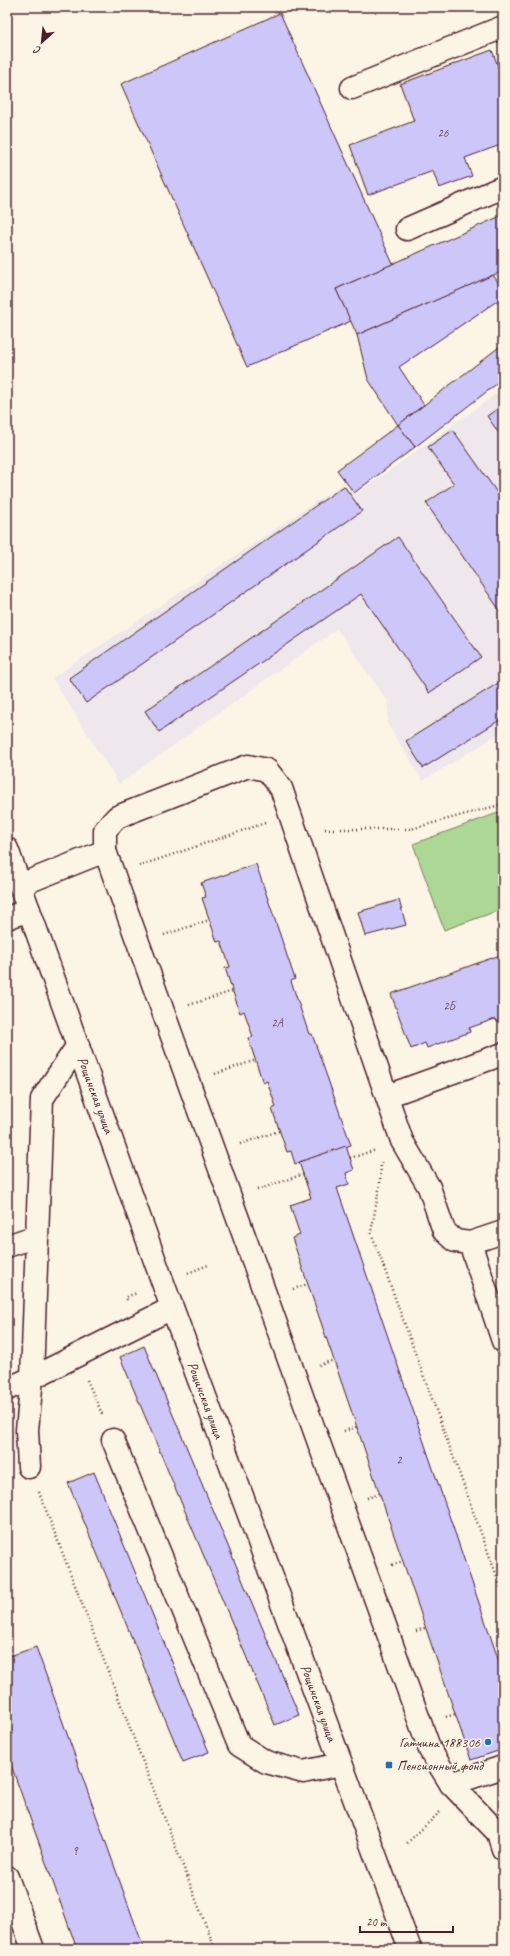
<svg xmlns="http://www.w3.org/2000/svg" width="510" height="1956" font-family="Caveat,sans-serif">
<rect width="100%" height="100%" fill="#fcf5e5"/>
<filter id="ink" filterUnits="userSpaceOnUse"><feTurbulence type="fractalNoise" baseFrequency=".025" numOctaves="2"/><feDisplacementMap in="SourceGraphic" scale="8" xChannelSelector="R" yChannelSelector="G"/><feConvolveMatrix kernelMatrix="1 2 1 2 8 2 1 2 1" color-interpolation-filters="sRGB"/></filter>
<g filter="url(#ink)">
<polygon fill="#eee7eb" points="503,389 503,731 423,781 388,725 388,702 337,629 119,784 52,678 344,483 354,496"/>
<polygon fill="#acd795" stroke="#7b7b60" points="503,811 503,909 444,930 413,844"/>
<g fill="#cdc6f8" stroke="#4a1f2b">
<polygon points="280,13 393,264 336,289 351,321 247,367 121,84"/>
<polygon points="492,50 503,80 503,144 465,158 472,176 439,188 433,171 368,195 350,145 414,121 400,84"/>
<polygon points="503,215 503,271 357,335 336,289"/>
<polygon points="493,275 503,289 503,297 399,367 424,405 398,425 368,379 357,335"/>
<polygon points="503,344 503,379 415,447 398,425"/>
<polygon points="503,405 503,439 487,416"/>
<polygon points="398,425 415,447 354,493 337,470"/>
<polygon points="453,430 503,501 503,615 426,503 454,484 428,447"/>
<polygon points="344,486 362,511 86,703 69,678"/>
<polygon points="398,537 481,657 429,693 361,594 159,732 145,711"/>
<polygon points="503,680 503,718 423,768 406,741"/>
<polygon points="256,864 295,979 291,981 309,1034 312,1034 351,1145 295,1164 291,1151 287,1152 272,1109 276,1107 267,1081 263,1083 248,1038 253,1037 244,1011 240,1013 225,968 230,967 221,941 217,942 202,898 206,897 201,883"/>
<polygon points="399,900 406,925 365,936 358,912"/>
<polygon points="503,954 503,1020 497,1022 495,1019 469,1028 470,1032 427,1048 425,1043 411,1049 391,994"/>
<polygon points="346,1146 354,1170 346,1173 349,1184 337,1188 503,1673 503,1740 498,1741 501,1750 471,1760 292,1238 300,1235 290,1205 311,1198 299,1162"/>
<polygon points="144,1346 299,1715 275,1725 120,1357"/>
<polygon points="94,1472 209,1752 183,1762 68,1483"/>
<polygon points="36,1647 144,1949 77,1949 7,1754 7,1657"/>
</g>
<g fill="none" stroke-linecap="round" stroke-linejoin="round">
<defs>
<g id="minor">
<polyline points="352,88 503,27"/>
<polyline points="407,229 503,187"/>
<polyline points="7,849 163,1283 410,1949"/>
<polyline points="105,851 430,1750 451,1784 498,1833 503,1849"/>
<polyline points="20,885 105,851 105,830 117,817 248,766 267,770 281,788 402,1141 429,1187 444,1231 455,1241 470,1243 503,1232"/>
<polyline points="7,918 29,910"/>
<polyline points="387,1096 503,1054"/>
<polyline points="470,1243 503,1341"/>
<polyline points="7,1246 37,1236"/>
<polyline points="7,1389 32,1378 172,1308"/>
<polyline points="113,1440 239,1745 266,1762 303,1772 341,1764"/>
<polyline points="29,1467 27,1430 32,1378 42,1099 78,1045"/>
<polyline points="451,1784 503,1767"/>
<polyline points="7,1877 33,1949"/>
</g>
</defs>
<use href="#minor" stroke="#4a1f2b" stroke-width="25"/>
<g stroke="#4a1f2b" stroke-width="2.5" stroke-dasharray="1 3" stroke-linecap="butt">
<polyline points="325,829 411,829 503,804"/>
<polyline points="139,866 265,823"/>
<polyline points="164,935 209,920"/>
<polyline points="189,1005 233,991"/>
<polyline points="215,1074 256,1060"/>
<polyline points="240,1144 279,1131"/>
<polyline points="350,1158 376,1150"/>
<polyline points="381,1162 380,1184 371,1232 503,1593"/>
<polyline points="257,1190 304,1174"/>
<polyline points="188,1273 208,1265"/>
<polyline points="293,1289 308,1284"/>
<polyline points="127,1300 126,1297 137,1293"/>
<polyline points="319,1365 334,1360"/>
<polyline points="87,1380 103,1416"/>
<polyline points="344,1431 357,1427"/>
<polyline points="39,1492 215,1949"/>
<polyline points="367,1498 380,1494"/>
<polyline points="392,1565 403,1561"/>
<polyline points="416,1631 425,1628"/>
<polyline points="446,1717 455,1714"/>
<polyline points="407,1843 440,1812"/>
</g>
<use href="#minor" stroke="#fcf5e5" stroke-width="22"/>
</g>
</g>
<g fill="#1f6fb2" stroke="#fcf5e5" stroke-width="1.5">
<circle cx="488" cy="1742" r="4"/>
<rect x="385" y="1761" width="8" height="8" rx="2"/>
</g>
<g text-anchor="middle" stroke-width="3" stroke-linejoin="round" paint-order="stroke">
<g font-size="12" fill="#6b495e">
<text x="443" y="137">26</text>
<text x="449" y="1010">2Б</text>
<text x="277" y="1027">2А</text>
<text x="399" y="1464">2</text>
<text x="75" y="1855">9</text>
</g>
<g font-size="14" fill="#4a1f2b" stroke="#fcf5e5">
<text transform="translate(96 1095) rotate(70)" y="5">Рощинская улица</text>
<text transform="translate(206 1400) rotate(70)" y="5">Рощинская улица</text>
<text transform="translate(319 1703) rotate(70)" y="5">Рощинская улица</text>
</g>
<g font-size="14" fill="#4a1f2b" stroke="#fcf5e5" text-anchor="end">
<text x="480" y="1747">Гатчина 188306</text>
<text x="397" y="1770" text-anchor="start">Пенсионный фонд</text>
</g>
</g>
<rect width="510" height="1956" fill="none" stroke="#fcf5e5" stroke-width="24"/>
<rect x="12" y="12" width="486" height="1932" fill="none" stroke="#4a1f2b" stroke-width="1.5" filter="url(#ink)"/>
<g transform="translate(42 42) rotate(207)" stroke="#fcf5e5" stroke-width="3" paint-order="stroke">
<path d="M0-3L7 15L0 10L-7 15Z" fill="#4a1f2b"/>
<text y="-6" font-size="11" font-weight="bold" text-anchor="middle" fill="#4a1f2b">С</text>
</g>
<path d="M360 1926v6h93v-6" fill="none" stroke="#4a1f2b" stroke-width="2"/>
<text x="366" y="1926" font-size="12" fill="#4a1f2b" stroke="#fcf5e5" stroke-width="3" paint-order="stroke">20 m</text>
</svg>
